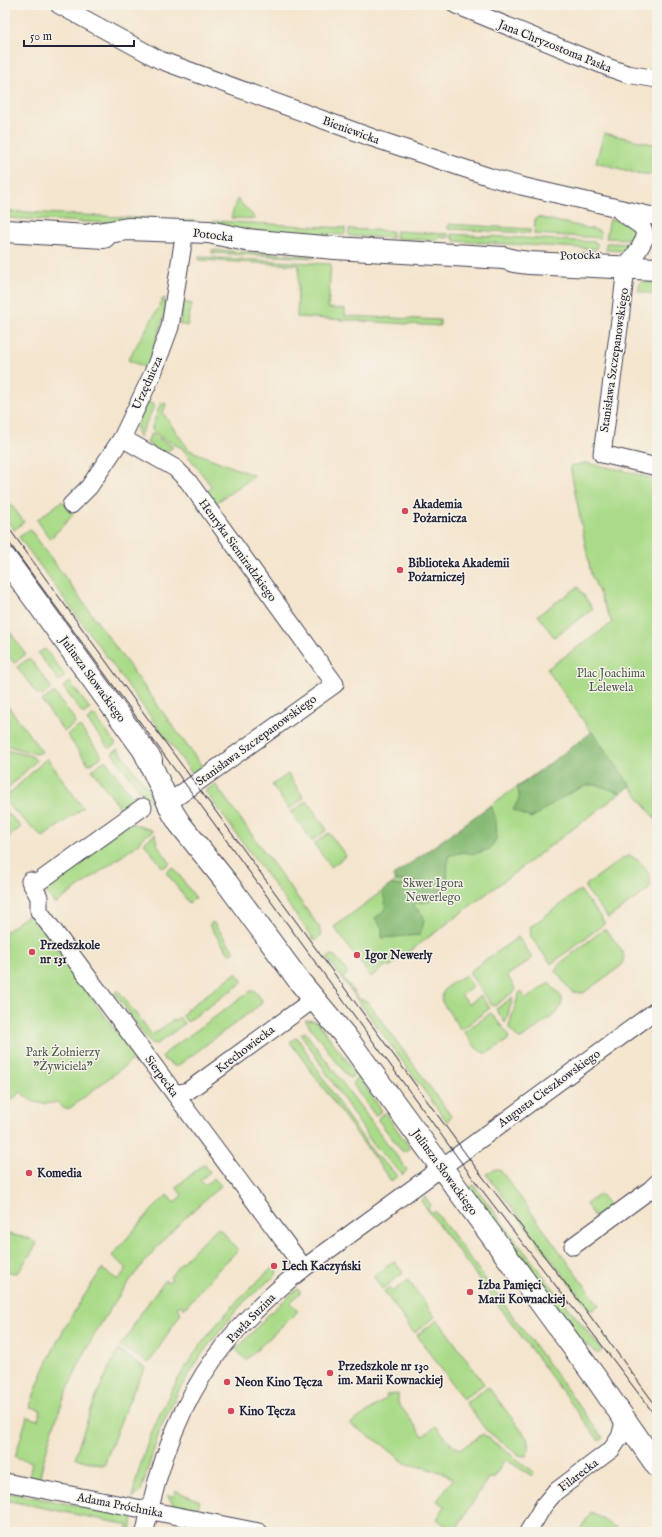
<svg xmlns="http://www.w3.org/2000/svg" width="662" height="1537" font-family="'IM FELL English',serif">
<rect width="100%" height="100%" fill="#f7f3e8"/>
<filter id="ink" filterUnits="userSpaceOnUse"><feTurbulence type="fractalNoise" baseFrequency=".025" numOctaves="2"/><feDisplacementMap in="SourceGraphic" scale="8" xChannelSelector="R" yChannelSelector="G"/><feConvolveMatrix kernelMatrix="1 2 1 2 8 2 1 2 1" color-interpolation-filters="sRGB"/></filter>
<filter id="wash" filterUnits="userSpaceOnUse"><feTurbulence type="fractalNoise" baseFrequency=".012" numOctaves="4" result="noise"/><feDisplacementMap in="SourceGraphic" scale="16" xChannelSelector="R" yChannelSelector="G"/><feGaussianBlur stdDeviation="0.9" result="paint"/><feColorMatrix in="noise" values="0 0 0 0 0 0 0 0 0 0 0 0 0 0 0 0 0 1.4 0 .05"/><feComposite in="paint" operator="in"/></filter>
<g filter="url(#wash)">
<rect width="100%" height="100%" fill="#f4e5ce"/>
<g fill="#aadb89" stroke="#667e62">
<polygon points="604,133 657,145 657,175 635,173 596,162"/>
<polygon points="237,199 256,219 231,218"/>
<polygon points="5,211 197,221 203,228 5,218"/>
<polygon points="537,217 597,230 601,232 600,238 534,234 535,219"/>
<polygon points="610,219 623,222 635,228 636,235 633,235 628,239 606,238"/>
<polygon points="213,221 345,228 345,235 213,229"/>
<polygon points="448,224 530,229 530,233 448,229"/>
<polygon points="349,229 392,231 392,238 349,236"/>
<polygon points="396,231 448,234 448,238 438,237 437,241 395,238"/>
<polygon points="451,234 595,242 597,243 597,249 454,241 454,238 451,238"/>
<path d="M606,243H609L634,244C626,254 618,250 606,250Z"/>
<polygon points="212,250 315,256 315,258 212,253"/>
<polygon points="199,257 331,264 328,308 345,309 345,316 440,320 440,326 297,317 299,265 199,260"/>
<polygon points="642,281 657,282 657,295 638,291 640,283"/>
<polygon points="165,298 164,303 167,305 162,323 148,367 144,367 128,360 162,302 162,299"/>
<polygon points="183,302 192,304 187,326 179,324"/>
<polygon points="161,402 166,404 163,413 189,450 255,476 217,502 211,501 206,492 212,487 182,448 160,437 152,430 152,427"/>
<path d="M149,403L155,405L139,437C133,426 141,414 146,404Z"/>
<path d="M152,434L173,447C164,456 156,449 147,443L150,435Z"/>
<polygon points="585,463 622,470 657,480 657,821 630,786 389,967 387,965 371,977 334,927 396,881 393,876 592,733 547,669 612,623 591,574 570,466"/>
<polygon points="5,496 24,522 14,530 5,518"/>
<polygon points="62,501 73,515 50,539 37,520"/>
<polygon points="30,529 204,769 194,776 19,537"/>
<polygon points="578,587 593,609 554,637 538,615"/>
<polygon points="5,625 25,653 25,655 14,663 5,650"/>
<polygon points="45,649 65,676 59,681 38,653"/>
<polygon points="28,659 30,659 51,687 51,689 42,696 40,694 38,695 17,667"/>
<polygon points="70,682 90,709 83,714 63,687"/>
<polygon points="53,693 55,693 75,720 75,723 65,731 63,730 42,701"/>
<polygon points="5,702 42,752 36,754 5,745"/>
<polygon points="94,715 116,744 109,749 87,720"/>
<polygon points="78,727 80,727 101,755 101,757 91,764 90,763 88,764 67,735"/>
<polygon points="118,749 173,822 168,824 148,797 146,799 112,753"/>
<polygon points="5,750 32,756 36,761 7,789 5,778"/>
<polygon points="47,758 83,808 43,837 26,822 6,803 7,796"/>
<polygon points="104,761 106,761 139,806 126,816 92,770"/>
<polygon points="288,774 304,798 289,809 272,785"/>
<polygon points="215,784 319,927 321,935 315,941 205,791"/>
<polygon points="307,801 327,830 312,841 291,812"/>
<polygon points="6,811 21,827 6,839 5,837"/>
<polygon points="128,822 151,830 153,831 139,841 140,843 55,904 44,889"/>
<polygon points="329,833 346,856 331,867 314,844"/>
<polygon points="155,834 157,844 170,863 163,868 144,843"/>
<path d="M629,856C642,859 656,878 648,890L608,918L586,889V885L623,858Z"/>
<polygon points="173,867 196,898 189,903 166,872"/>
<polygon points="580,890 604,922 604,924 551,964 530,936 531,931 530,927"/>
<path d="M31,913L135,1058L70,1108L66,1109L60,1106L58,1102C43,1105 31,1104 21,1092L5,1105V932Z"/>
<polygon points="213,922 235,952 229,954 209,925"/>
<path d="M604,929C609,933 623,950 624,957C624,960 622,963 621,966L583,993L572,992L555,971L557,969V966Z"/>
<polygon points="518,937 533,958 508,975 508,977 516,990 494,1006 492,1005 470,974 470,971"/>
<polygon points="332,955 335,956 348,973 343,977 359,999 367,1001 451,1116 447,1122 327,958"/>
<polygon points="236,973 243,982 187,1022 182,1015 186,1012 186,1010"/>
<path d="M465,975L473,986L462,995V996L469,1004L481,996L490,1008L461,1030L442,1002C439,988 455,982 465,975Z"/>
<polygon points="549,983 562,998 562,1003 557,1013 521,1039 519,1039 509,1028 509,1026 519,993 521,991 526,999"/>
<polygon points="118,990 152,1035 173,1020 174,1021 179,1017 184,1024 157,1044 150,1043 115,993"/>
<polygon points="251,991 255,991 262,1000 261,1004 176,1067 163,1059 162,1058 165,1053"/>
<polygon points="513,997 506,1021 505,1023 496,1009"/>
<polygon points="491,1013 509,1035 508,1040 489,1052 484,1053 476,1048 464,1032"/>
<polygon points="305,1020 315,1021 320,1025 356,1073 350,1078 348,1077"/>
<polygon points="305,1032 407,1170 403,1175 375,1147 365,1132 301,1034"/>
<polygon points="297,1037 345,1113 373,1152 398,1176 391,1181 290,1042"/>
<polygon points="358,1076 382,1111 376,1115 374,1114 352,1083"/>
<polygon points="385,1113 410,1148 405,1151 402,1151 378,1120 379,1117"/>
<path d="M204,1164L210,1172L200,1180L205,1185L214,1178L221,1186C128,1262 65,1362 39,1480L29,1478L32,1462L15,1457L27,1417L38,1420L41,1410L30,1407C34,1395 38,1383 43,1372C58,1336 80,1301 102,1269L118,1280L127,1268L112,1256L116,1251L149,1213L167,1195L174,1203L182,1195L176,1187Z"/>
<polygon points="495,1169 501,1171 599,1305 591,1311 486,1174"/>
<polygon points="474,1185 516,1241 602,1350 598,1354 582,1341 468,1189"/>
<polygon points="600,1194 610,1207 595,1218 586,1204"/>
<polygon points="425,1197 431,1205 428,1208 432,1213 435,1211 603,1438 599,1441 421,1201"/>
<path d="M216,1229H220L238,1250L216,1272L184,1309L182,1305L177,1307L181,1313L149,1363L120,1346C125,1338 133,1333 133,1324L165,1280L168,1282L172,1280L170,1277L181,1263Z"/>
<polygon points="5,1233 31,1239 37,1244 19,1271 16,1273 5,1272"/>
<polygon points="394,1261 403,1273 382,1289 374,1277"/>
<path d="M278,1263L276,1275L246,1300L235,1312L204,1351L179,1390L160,1429L141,1491L132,1498C152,1403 204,1325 278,1263Z"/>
<polygon points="408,1280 435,1317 414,1333 384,1291 389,1288 392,1292"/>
<polygon points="297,1289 301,1292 290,1303 298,1311 246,1360 236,1350 270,1313"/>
<polygon points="438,1320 484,1384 463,1399 417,1335"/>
<path d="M118,1350L145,1368C128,1399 116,1433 104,1466L75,1458C86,1420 100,1385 118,1350Z"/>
<polygon points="488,1387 527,1438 529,1449 526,1456 522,1456 517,1454 486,1430 466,1403"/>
<polygon points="398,1394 398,1403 423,1436 436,1426 453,1446 461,1449 483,1434 534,1472 532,1476 505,1459 494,1478 488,1478 454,1532 437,1519 445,1506 437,1501 453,1479 444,1473 405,1463 382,1444 350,1424 387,1398 386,1395"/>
<polygon points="176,1491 200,1501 198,1508 174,1505 167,1495 174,1496"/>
<polygon points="5,1492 133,1516 131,1532 127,1532 128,1525 5,1500"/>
<polygon points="591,1512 623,1532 579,1532"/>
</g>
<g fill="#87bb75" stroke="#546e58">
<path d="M592,732L631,786L621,793C613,791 605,787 597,785C580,782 546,809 531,818L513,810C517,803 522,796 517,788Z"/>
<polygon points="491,805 496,820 497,837 490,849 474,854 463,852 448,856 447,884 397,881 393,876"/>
<path d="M391,885L443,889C440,896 433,902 425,902C421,903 419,901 415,903L414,906L423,915L424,921L420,935L382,938V928L375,918C388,909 387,906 382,891Z"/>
</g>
</g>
<g filter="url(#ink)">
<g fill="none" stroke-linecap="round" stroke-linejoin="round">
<defs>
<g id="street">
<polyline points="59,5 160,60 373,138 490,177 521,186 657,217"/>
<polyline points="456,5 610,68 627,74 657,79"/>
<polyline points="621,212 641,226 644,231 645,238 639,249 626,267 620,320 602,454 657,467"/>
<polyline points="122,438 175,468 188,481 335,684 178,796"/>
<polyline points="71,505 89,487 122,438 153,373 170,327 183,243"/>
<polyline points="30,881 39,897 39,911 304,1268"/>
<polyline points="33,886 143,807"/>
<polyline points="175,1094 188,1091 314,999"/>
<polyline points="573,1246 651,1189 657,1183"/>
<polyline points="5,1482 259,1532"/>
<path d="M145,1532C157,1469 178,1408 216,1356C240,1323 272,1293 304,1268L657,1010"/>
<polyline points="528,1532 544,1505 555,1492 612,1449 620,1437 625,1419"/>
</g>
<g id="secondary">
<polyline points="5,231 104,237"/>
<polyline points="90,235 128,229 209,232 246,240 335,248 504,258 514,261 529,263 657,269"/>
<polyline points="5,558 151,760"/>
<polyline points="143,748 173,813 180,824 227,883 300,982 346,1037 598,1381 657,1466"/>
</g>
</defs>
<use href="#street" stroke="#423f51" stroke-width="19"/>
<use href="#secondary" stroke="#423f51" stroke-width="24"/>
<use href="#street" stroke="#fff" stroke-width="17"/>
<use href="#secondary" stroke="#fff" stroke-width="22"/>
<g stroke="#22223b" stroke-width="1">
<polyline points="5,523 479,1172 582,1305 657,1407"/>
<path d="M5,537L472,1177C533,1258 597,1337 657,1418"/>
</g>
</g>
</g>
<g fill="#d1495b" stroke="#f7f3e8" stroke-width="1.5">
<circle cx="405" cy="511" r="4"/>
<circle cx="400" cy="570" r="4"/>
<circle cx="32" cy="952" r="4"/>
<circle cx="357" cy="955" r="4"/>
<circle cx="29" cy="1173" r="4"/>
<circle cx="274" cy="1266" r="4"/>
<circle cx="470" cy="1292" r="4"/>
<circle cx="330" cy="1373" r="4"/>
<circle cx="227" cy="1382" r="4"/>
<circle cx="231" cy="1411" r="4"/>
</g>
<g text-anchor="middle" stroke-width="3" stroke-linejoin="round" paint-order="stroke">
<g font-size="12" fill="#22223b" stroke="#f7f3e8">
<text transform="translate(555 46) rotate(22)" y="4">Jana Chryzostoma Paska</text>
<text transform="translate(351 130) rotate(20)" y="4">Bieniewicka</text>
<text transform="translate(213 235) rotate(7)" y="4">Potocka</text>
<text transform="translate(580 255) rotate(-2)" y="4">Potocka</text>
<text transform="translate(614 360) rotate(-82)" y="4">Stanisława Szczepanowskiego</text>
<text transform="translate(147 383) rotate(-66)" y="4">Urzędnicza</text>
<text transform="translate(238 550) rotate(54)" y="4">Henryka Siemiradzkiego</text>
<text transform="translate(93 679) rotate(54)" y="4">Juliusza Słowackiego</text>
<text transform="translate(256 740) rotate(-36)" y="4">Stanisława Szczepanowskiego</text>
<text transform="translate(245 1049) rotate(-37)" y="4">Krechowiecka</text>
<text transform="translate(162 1076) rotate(54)" y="4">Sierpecka</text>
<text transform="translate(549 1088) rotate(-36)" y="4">Augusta Cieszkowskiego</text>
<text transform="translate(445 1172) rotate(54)" y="4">Juliusza Słowackiego</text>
<text transform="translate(251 1318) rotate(-46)" y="4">Pawła Suzina</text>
<text transform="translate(578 1475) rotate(-37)" y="4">Filarecka</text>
<text transform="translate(120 1505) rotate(11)" y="4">Adama Próchnika</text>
</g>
<g font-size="12" font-weight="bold" fill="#22223b" stroke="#f7f3e8" text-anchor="start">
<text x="413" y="508">Akademia<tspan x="413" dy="14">Pożarnicza</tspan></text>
<text x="408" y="567">Biblioteka Akademii<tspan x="408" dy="14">Pożarniczej</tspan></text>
<text x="40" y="949">Przedszkole<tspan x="40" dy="14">nr 131</tspan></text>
<text x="365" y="959">Igor Newerly</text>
<text x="37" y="1177">Komedia</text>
<text x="282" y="1270">Lech Kaczyński</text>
<text x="478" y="1289">Izba Pamięci<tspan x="478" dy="14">Marii Kownackiej</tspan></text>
<text x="338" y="1370">Przedszkole nr 130<tspan x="338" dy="14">im. Marii Kownackiej</tspan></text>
<text x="235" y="1386">Neon Kino Tęcza</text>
<text x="239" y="1415">Kino Tęcza</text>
</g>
<g font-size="12" fill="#4b5a52" stroke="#f7f3e8">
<text x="611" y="677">Plac Joachima<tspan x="611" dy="14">Lelewela</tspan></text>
<text x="433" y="887">Skwer Igora<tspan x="433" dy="14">Newerlego</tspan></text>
<text x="63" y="1056">Park Żołnierzy<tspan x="63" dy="14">"Żywiciela"</tspan></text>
</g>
</g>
<rect width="662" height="1537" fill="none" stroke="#f7f3e8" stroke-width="20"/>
<path d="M24 40v6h110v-6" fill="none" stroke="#22223b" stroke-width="2"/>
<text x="30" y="40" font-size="12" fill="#22223b" stroke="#f7f3e8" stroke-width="3" paint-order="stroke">50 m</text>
</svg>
